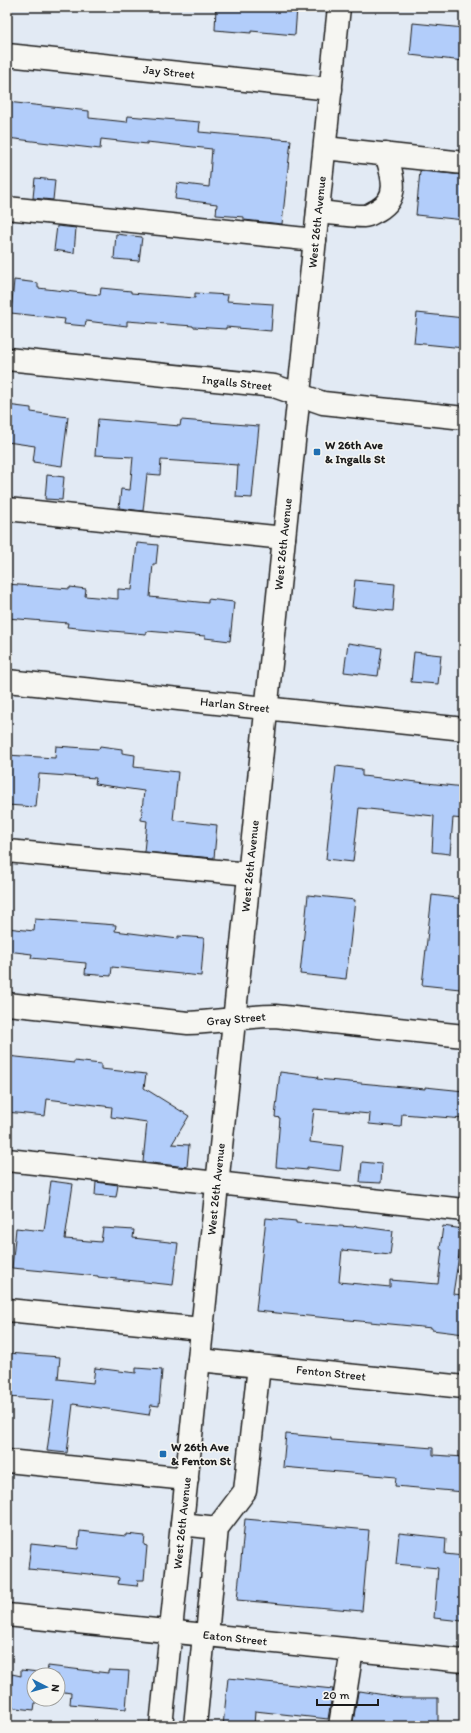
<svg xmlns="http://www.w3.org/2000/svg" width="471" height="1733" font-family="Itim,sans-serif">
<rect width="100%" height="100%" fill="#e2eaf4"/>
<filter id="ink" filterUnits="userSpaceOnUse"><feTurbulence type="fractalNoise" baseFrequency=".025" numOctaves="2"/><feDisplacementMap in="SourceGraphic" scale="8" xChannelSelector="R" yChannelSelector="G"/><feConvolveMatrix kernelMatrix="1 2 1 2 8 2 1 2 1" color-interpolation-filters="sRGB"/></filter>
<g filter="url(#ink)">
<g fill="#b2cdfa" stroke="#1c1c1c">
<polygon points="216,7 297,7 295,35 251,31 251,33 215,30"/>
<polygon points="413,23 464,28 464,61 410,55"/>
<polygon points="7,102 89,111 89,118 127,122 128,116 200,122 199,132 291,140 282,224 244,220 244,217 216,215 217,204 175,199 177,183 209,187 212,149 147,142 147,144 101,139 100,149 7,138"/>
<polygon points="420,171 464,175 464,220 416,215"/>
<polygon points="35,178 55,180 53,200 33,198"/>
<polygon points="57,226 76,228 74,253 54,250"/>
<polygon points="116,234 142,237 139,261 114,259"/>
<polygon points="14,280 38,283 38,288 100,295 101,288 131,291 131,293 195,298 195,293 228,295 227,301 273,304 271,331 226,327 226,329 193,327 193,326 127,321 127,326 86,321 85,326 64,324 65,319 11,313"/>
<polygon points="417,313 464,318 464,348 414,343"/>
<polygon points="7,405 31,408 31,412 68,417 62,466 33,462 35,446 7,442"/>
<polygon points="98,419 180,426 181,420 259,426 252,498 236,497 238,465 161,460 160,475 147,474 143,511 119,508 121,489 130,490 133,457 95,455"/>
<polygon points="47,475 64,477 62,500 45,499"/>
<polygon points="137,543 158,545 156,564 153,564 150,597 208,603 208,599 234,602 230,641 205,638 205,636 147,631 146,634 67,627 68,623 7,618 7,584 70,589 70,587 86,589 85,596 118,599 118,589 132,590"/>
<polygon points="355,580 395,584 393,611 352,607"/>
<polygon points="348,643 382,648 378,676 344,672"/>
<polygon points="414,652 441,655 438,684 411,682"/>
<polygon points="56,746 99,749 100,746 122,749 122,753 135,755 134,767 178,772 173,820 217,825 214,858 144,852 147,821 141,820 144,791 95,784 96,778 39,774 36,807 7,805 7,755 55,758"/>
<polygon points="336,766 362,769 362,776 464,787 464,819 453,818 450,854 432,852 434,816 359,808 353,862 326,859"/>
<polygon points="308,895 355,900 346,979 300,974"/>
<polygon points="432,895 464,899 464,954 460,989 422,985"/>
<polygon points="35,919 116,925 115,931 178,939 178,936 204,938 201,976 112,967 111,976 85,974 86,963 31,958 32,954 7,951 7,928 34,931"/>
<polygon points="7,1056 74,1063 74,1061 101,1064 101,1069 146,1074 144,1088 189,1116 172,1144 189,1145 187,1167 143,1162 147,1122 111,1117 112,1107 47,1099 45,1116 7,1112"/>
<polygon points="280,1072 318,1077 317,1079 425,1089 425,1087 464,1091 464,1119 402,1114 401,1127 369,1124 370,1114 314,1109 310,1142 343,1146 340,1171 307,1167 307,1170 276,1167 280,1118 275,1117"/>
<polygon points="362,1162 382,1164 381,1183 360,1182"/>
<polygon points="51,1181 73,1184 65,1239 101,1242 103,1228 134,1230 133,1238 178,1243 173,1285 98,1277 98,1276 12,1268 16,1228 44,1231"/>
<polygon points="96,1182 118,1185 116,1197 95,1195"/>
<polygon points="266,1218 296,1221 296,1223 354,1227 355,1226 393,1231 390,1255 342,1250 339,1282 390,1287 390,1280 438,1284 442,1250 440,1249 443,1226 463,1229 453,1294 464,1295 464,1334 432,1330 432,1328 256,1311"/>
<polygon points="7,1353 60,1357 58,1379 93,1383 95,1368 136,1373 136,1368 162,1370 159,1406 151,1405 149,1415 73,1404 67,1453 47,1451 54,1400 7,1397"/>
<polygon points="286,1434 331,1438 331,1440 433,1448 433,1455 464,1457 464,1492 395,1486 396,1477 283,1467"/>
<polygon points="245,1519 369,1530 362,1611 237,1600"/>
<polygon points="80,1531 126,1536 126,1534 145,1536 144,1545 147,1546 144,1580 138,1580 137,1586 118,1584 119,1578 117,1577 51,1570 50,1571 28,1569 31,1544 78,1549"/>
<polygon points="399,1533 446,1538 445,1554 464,1556 462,1621 434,1618 438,1568 396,1564"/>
<polygon points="48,1666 108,1673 108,1670 129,1671 126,1709 70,1704 71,1693 58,1691 58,1675 34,1675 34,1699 37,1699 37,1703 35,1703 34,1710 8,1707 12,1674 21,1676 21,1670 47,1673"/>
<polygon points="228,1678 333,1689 328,1719 255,1711 254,1726 223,1726"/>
<polygon points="360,1691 403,1698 438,1698 438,1726 354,1726 355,1723 353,1722 358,1692"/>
</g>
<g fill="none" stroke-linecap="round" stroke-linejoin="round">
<defs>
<g id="minor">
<polyline points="7,55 331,89"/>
<polyline points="325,148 464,163"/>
<polyline points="7,208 315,240"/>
<path d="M318,212C333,213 349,216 364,216C369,216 374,212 378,210C401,197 392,174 386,154"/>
<polyline points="7,359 274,386 323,403 464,418"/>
<polyline points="7,509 284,538"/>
<polyline points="7,681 464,729"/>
<polyline points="7,851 249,874"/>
<path d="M7,1004L188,1023C218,1022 246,1016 275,1016L464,1036"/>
<polyline points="7,1160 464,1210"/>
<polyline points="7,1310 202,1329"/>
<polyline points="199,1360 464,1387"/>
<polyline points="7,1461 187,1479"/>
<polyline points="182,1524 217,1528 245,1491 259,1366"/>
<polyline points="7,1615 464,1661"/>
<polyline points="207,1635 217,1528"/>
<polyline points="161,1726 339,7"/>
<polyline points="195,1726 204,1635"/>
<polyline points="340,1726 352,1650"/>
</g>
</defs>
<use href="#minor" stroke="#1c1c1c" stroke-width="25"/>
<use href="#minor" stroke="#f6f6f2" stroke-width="22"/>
</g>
</g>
<g fill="#1f6fb2" stroke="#f6f6f2" stroke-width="1.5">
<rect x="313" y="448" width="8" height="8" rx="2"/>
<rect x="159" y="1450" width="8" height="8" rx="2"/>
</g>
<g text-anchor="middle" stroke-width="3" stroke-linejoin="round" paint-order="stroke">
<g font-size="12" fill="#1c1c1c" stroke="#f6f6f2">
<text transform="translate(169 72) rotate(6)" y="4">Jay Street</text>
<text transform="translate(317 222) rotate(-84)" y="4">West 26th Avenue</text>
<text transform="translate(237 383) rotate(6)" y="4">Ingalls Street</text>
<text transform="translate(283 544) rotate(-84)" y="4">West 26th Avenue</text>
<text transform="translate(235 705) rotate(6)" y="4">Harlan Street</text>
<text transform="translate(250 866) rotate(-84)" y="4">West 26th Avenue</text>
<text transform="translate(236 1019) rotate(-5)" y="4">Gray Street</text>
<text transform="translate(216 1189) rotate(-84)" y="4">West 26th Avenue</text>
<text transform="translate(331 1373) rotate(6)" y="4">Fenton Street</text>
<text transform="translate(182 1523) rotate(-84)" y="4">West 26th Avenue</text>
<text transform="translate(235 1638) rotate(6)" y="4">Eaton Street</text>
</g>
<g font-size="12" font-weight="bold" fill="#1c1c1c" stroke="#f6f6f2" text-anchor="start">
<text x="325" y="449">W 26th Ave<tspan x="325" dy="14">&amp; Ingalls St</tspan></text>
<text x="171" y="1451">W 26th Ave<tspan x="171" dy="14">&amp; Fenton St</tspan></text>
</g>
</g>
<rect width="471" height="1733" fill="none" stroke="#f6f6f2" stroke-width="24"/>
<rect x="12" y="12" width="447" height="1709" fill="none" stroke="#1c1c1c" stroke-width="1.5" filter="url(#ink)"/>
<g transform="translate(46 1687) rotate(96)"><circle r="19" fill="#f6f6f2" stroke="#9f9f9c"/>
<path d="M0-3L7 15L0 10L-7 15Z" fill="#1f6fb2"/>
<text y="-6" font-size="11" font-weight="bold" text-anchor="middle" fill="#1c1c1c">N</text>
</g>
<path d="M317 1699v6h61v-6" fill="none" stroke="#1c1c1c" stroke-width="2"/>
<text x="323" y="1699" font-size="12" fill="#1c1c1c" stroke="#f6f6f2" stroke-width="3" paint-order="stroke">20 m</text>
</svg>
